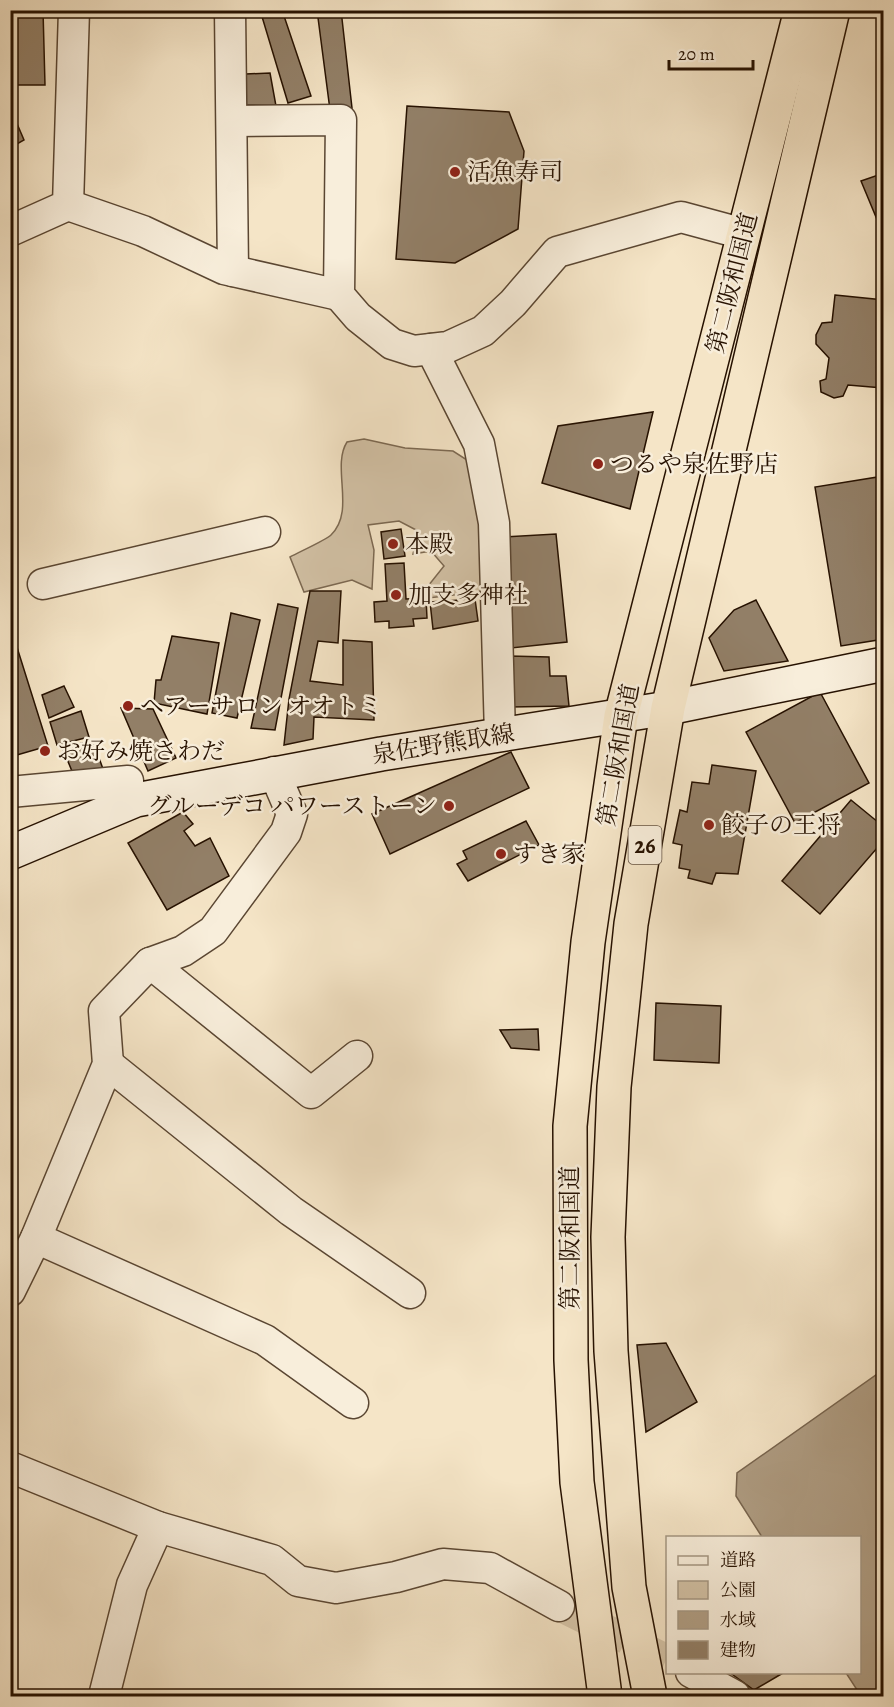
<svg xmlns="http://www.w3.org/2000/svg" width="894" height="1707" font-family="Alegreya,'Noto Serif JP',serif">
<rect width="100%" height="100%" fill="#f5e5c7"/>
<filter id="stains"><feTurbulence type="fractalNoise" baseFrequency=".00333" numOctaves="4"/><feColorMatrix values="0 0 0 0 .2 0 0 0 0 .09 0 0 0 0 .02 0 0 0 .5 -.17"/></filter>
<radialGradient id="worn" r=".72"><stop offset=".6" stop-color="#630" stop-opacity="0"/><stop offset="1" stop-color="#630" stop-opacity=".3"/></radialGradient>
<path fill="#d2c1a5" stroke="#7c6952" stroke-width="1.5" d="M364,439L405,448L453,451L467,460L486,527L487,591L428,598L424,591L444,566L431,551L413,554L418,531L399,521L368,525L374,550L372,589L352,580L304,592L290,557C299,552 326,540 331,535C356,511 331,467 347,442Z"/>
<polygon fill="#af9d83" stroke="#78654f" stroke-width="1.5" points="883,1370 883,1696 861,1696 846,1673 860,1672 860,1538 762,1537 736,1496 737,1473"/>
<g fill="#927f67" stroke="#261100" stroke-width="1.5">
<polygon points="10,10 43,10 45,85 10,85"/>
<polygon points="260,10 282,10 311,96 288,103"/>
<polygon points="317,10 341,10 352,108 330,110"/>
<polygon points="270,73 276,106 245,105 246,74"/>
<polygon points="407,106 509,112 524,151 518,229 455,263 396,259"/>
<polygon points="12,112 24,140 10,148 10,113"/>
<polygon points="884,173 884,228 881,229 861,181"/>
<polygon points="835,295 884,300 884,392 883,388 848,385 843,396 834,398 821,392 820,381 826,379 829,358 816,344 816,335 822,323 832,322"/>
<polygon points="653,412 630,509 542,483 558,426"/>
<polygon points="884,476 884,639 841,646 815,487"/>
<polygon points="401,529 405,556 384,559 381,532"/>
<polygon points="556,534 567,642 511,648 502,537"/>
<polygon points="404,563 406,599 426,598 427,618 413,619 414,626 389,628 389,621 375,622 374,602 387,601 385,564"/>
<polygon points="310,591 341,591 338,643 318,641 310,681 343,685 343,640 372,642 374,720 314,717 313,739 284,745 289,699"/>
<polygon points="475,599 478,621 433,629 430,602"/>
<polygon points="756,600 788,661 724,671 709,638 734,610"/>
<polygon points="278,604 298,608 275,730 251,728"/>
<polygon points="231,613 260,620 237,718 212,713"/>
<polygon points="10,625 48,746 10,757"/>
<polygon points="172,636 219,643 207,714 154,703 156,680 161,680"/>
<polygon points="509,656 549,657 550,676 566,676 569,706 510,707"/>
<polygon points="64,686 74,707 49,718 42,695"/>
<polygon points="820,692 869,783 795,823 746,732"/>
<polygon points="121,708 153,709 176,758 148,771"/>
<polygon points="81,711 89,737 57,745 50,722"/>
<polygon points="93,741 103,769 74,776 62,747"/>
<polygon points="511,752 529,788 390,854 372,814"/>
<polygon points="712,765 756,771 738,874 716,873 712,884 688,878 690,870 679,868 682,845 673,843 680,810 687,812 692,782 709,784"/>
<polygon points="851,800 884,827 884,840 820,914 782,881"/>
<polygon points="183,812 193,824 184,831 195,846 210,838 229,876 167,910 128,843"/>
<polygon points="526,821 539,845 468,881 457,864 467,859 463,851"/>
<polygon points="656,1003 721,1006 719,1063 654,1060"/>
<polygon points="538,1029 539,1050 511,1048 500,1030"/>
<polygon points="666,1343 697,1402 646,1432 637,1345"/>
<polygon points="729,1672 782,1672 783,1673 754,1690"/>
</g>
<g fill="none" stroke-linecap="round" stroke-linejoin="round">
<polyline stroke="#d6c5a9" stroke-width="30" stroke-dasharray="30 15" stroke-linecap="butt" points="559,1606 668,1660"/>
<defs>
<g id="street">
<polyline points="230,10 233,271"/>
<polyline points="232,121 341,120 339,295 358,317 392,344 414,351 448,347 483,331 513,303 557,252 681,217 744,234"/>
<polyline points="68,205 143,231 224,269 339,295"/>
<polyline points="10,231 68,205 74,10"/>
<polyline points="431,349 479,444 494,523 500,735"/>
<polyline points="43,584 265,532"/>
<polyline points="10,792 128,781"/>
<polyline points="150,963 311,1093 357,1056"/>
<polyline points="108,1064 291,1211 410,1293"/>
<polyline points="36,1238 265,1340 353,1403"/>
<polyline points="10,1291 36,1238 108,1064 104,1011 150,963 183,951 213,931 286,832 292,814 274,772"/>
<polyline points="10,1467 158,1527 272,1560 298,1581 336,1588 396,1577 443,1564 490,1568 559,1606"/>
<polyline points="691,1672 735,1696"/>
<polyline points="104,1696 132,1585 158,1527"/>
</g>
<polyline id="secondary" points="10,853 136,800 381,754 668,708 884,664"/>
<g id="highway">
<polyline points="605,1696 577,1482 571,1360 570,1126 588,942 621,716 801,10"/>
<polyline points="650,1696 629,1587 611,1351 608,1237 614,1087 631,924 668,708 833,10"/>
</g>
</defs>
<use href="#street" stroke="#5a4632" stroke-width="33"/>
<use href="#secondary" stroke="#261100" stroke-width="36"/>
<use href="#highway" stroke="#261100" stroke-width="36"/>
<use href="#street" stroke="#f8eedb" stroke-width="30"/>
<use href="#secondary" stroke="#f8eedb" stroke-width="33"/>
<use href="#highway" stroke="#f5e5c7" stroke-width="33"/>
</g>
<g fill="#8f2418" stroke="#f8eedb" stroke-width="2">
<circle cx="455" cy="172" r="6"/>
<circle cx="598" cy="464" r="6"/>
<circle cx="393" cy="544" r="6"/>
<circle cx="396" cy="595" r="6"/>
<circle cx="128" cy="706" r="6"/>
<circle cx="45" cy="751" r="6"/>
<circle cx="449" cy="806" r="6"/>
<circle cx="709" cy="825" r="6"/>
<circle cx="501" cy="854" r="6"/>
</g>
<g text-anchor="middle" stroke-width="5" stroke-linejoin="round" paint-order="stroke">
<rect fill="#f8eedb" stroke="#655342" stroke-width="1.5" x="628.5" y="826" width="33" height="38" rx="4.5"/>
<g font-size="22" font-weight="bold" fill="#261100">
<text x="645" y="853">26</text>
</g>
<g font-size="24" fill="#261100" stroke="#f8eedb" text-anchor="start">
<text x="467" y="180">活魚寿司</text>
<text x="610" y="472">つるや泉佐野店</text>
<text x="405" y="552">本殿</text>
<text x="408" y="603">加支多神社</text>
<text x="140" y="714">ヘアーサロン オオトミ</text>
<text x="57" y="759">お好み焼さわだ</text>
<text x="437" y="814" text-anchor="end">グルーデコ パワーストーン</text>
<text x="721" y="833">餃子の王将</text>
<text x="513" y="862">すき家</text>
</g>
<g font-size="24" fill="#261100" stroke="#f8eedb">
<text transform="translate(732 283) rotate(-76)" y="8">第二阪和国道</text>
<text transform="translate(443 744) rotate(-9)" y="8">泉佐野熊取線</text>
<text transform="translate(618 755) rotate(-80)" y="8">第二阪和国道</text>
<text transform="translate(570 1238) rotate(-90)" y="8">第二阪和国道</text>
</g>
</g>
<rect width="894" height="1707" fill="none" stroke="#f5e5c7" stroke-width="36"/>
<rect x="12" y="12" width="870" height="1683" fill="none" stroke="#261100" stroke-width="3"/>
<rect x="18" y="18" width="858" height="1671" fill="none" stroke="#261100" stroke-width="1.5"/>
<rect x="666" y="1536" width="195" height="138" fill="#f8eedb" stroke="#a49683" stroke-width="1.5"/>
<rect x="678" y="1556" width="30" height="9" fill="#f8eedb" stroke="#a49683" stroke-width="1.5"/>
<text x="720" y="1566" font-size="18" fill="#261100">道路</text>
<rect x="678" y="1581" width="30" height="18" fill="#d2c1a5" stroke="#a49683" stroke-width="1.5"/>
<text x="720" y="1596" font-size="18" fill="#261100">公園</text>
<rect x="678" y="1611" width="30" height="18" fill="#af9d83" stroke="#a49683" stroke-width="1.5"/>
<text x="720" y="1626" font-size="18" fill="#261100">水域</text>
<rect x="678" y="1641" width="30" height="18" fill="#927f67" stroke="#a49683" stroke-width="1.5"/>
<text x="720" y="1656" font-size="18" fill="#261100">建物</text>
<path d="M669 60v9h84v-9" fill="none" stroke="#261100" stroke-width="3"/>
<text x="678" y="60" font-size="18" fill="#261100" stroke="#f8eedb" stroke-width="4.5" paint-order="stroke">20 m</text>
<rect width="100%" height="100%" filter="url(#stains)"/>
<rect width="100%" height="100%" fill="url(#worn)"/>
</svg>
